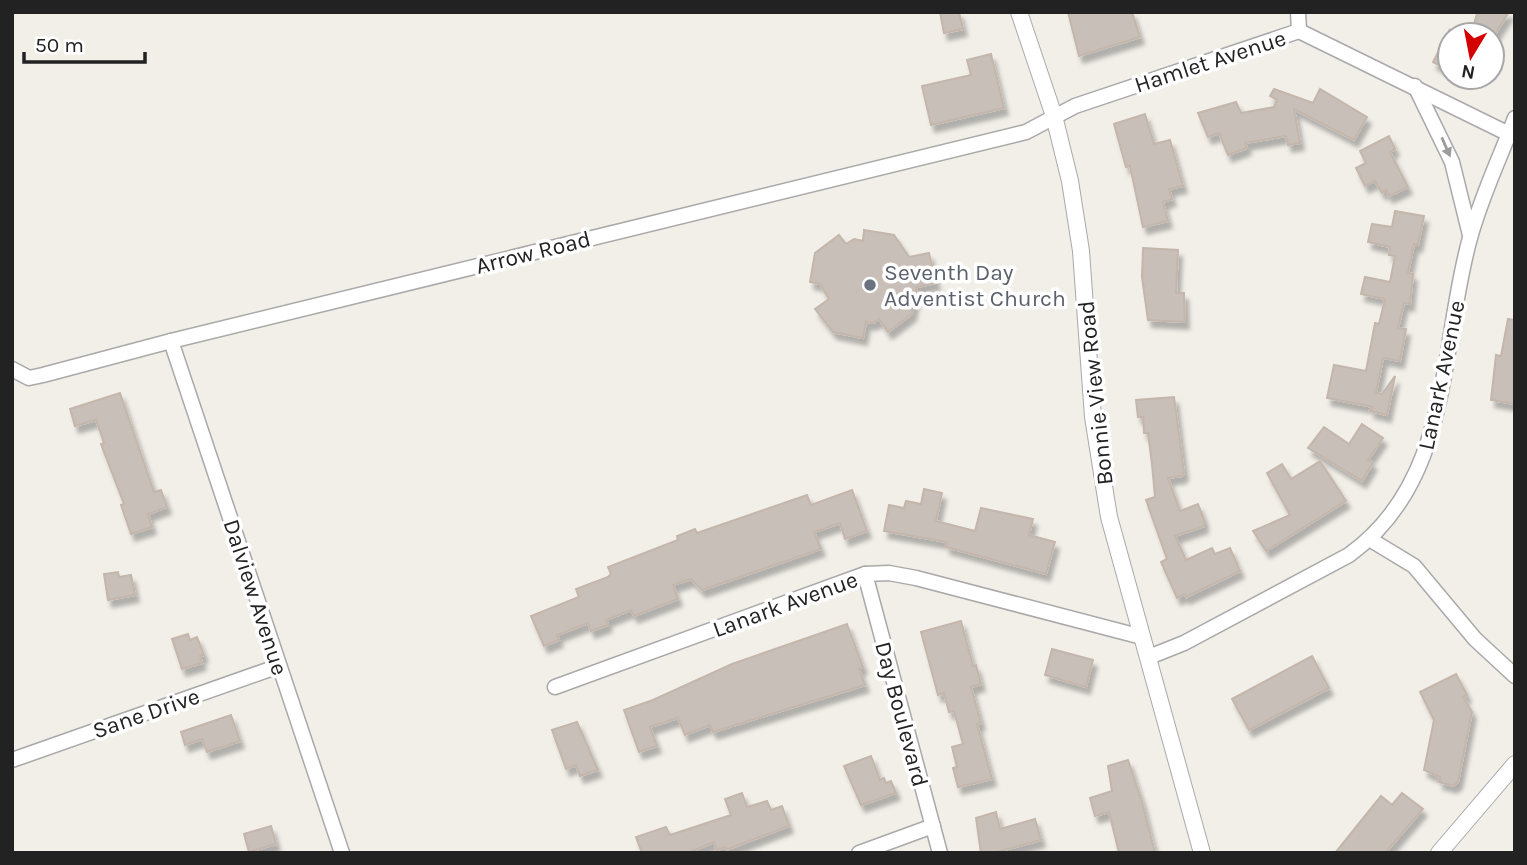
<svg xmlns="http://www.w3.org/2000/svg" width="1527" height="865" font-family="Karla,sans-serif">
<defs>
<filter id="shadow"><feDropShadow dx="4" dy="7" stdDeviation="2" flood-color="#0004"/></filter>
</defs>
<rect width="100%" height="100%" fill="#f2efe9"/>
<g fill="#c7bfb8" stroke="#c4b6ab" stroke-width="2" filter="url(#shadow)">
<polygon points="940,12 959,12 963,29 944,33"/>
<polygon points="1068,12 1132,12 1140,37 1079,56"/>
<polygon points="1474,12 1509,12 1493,37 1473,27 1477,14"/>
<polygon points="1450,29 1450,71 1433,62"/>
<polygon points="991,54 1004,108 931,125 922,86 971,75 967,60"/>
<polygon points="1274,89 1313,103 1320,89 1367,117 1354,140 1294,109 1300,143 1288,145 1286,136 1245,143 1247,148 1228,155 1219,133 1208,137 1198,113 1236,102 1241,113 1274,107 1277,100 1270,96"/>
<polygon points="1145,114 1154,144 1170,140 1183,186 1169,189 1172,199 1163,202 1168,221 1143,227 1130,166 1126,167 1114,124"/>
<polygon points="1389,136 1395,149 1390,152 1408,187 1389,196 1386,190 1382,193 1375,181 1365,186 1356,168 1366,163 1360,151"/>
<polygon points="1395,211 1424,216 1418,245 1414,244 1408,273 1413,274 1410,304 1404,303 1398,328 1406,329 1400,361 1383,358 1376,393 1382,394 1395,376 1387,415 1370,411 1373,407 1327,398 1334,365 1366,371 1375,323 1379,324 1385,299 1361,294 1365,277 1390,282 1395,256 1389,255 1390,247 1368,242 1372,224 1392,227"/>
<polygon points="864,230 894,235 909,257 929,253 936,283 917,287 912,314 888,332 879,319 873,323 866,322 863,338 833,332 815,309 829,299 820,284 810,282 815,253 839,235 846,244 854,239 863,241"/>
<polygon points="1143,248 1178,250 1176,293 1184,293 1185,322 1148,320 1142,277"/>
<polygon points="1508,319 1515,320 1515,404 1491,400 1496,355 1501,356"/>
<polygon points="120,393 154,492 161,490 167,507 148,514 152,527 131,534 121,505 124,504 101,444 104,443 96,420 75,426 70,409"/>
<polygon points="1174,397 1184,473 1182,476 1168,478 1180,511 1198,504 1204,520 1204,526 1175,536 1186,560 1212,548 1215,554 1230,548 1240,571 1186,597 1185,594 1177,598 1161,562 1167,559 1146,500 1155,497 1152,464 1148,433 1144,433 1143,417 1138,417 1136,400"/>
<polygon points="1362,424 1383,438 1368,460 1373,463 1362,481 1308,448 1324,427 1349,444"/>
<polygon points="1320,461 1346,501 1266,551 1253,531 1290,515 1267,473 1282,464 1291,479"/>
<polygon points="924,489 942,493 936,521 975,531 981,508 1033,519 1029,535 1055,542 1046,574 946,547 947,542 884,531 889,505 904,508 906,501 921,504"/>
<polygon points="852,490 867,531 845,539 840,523 814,532 821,549 702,590 691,579 673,585 678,599 634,616 631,610 606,620 608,625 591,631 588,623 557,635 559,640 544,646 531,616 579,597 576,589 608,577 611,574 608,567 678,540 677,536 695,529 697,533 807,495 811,505"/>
<polygon points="118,572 119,577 131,575 135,595 108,600 104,574"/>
<polygon points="961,621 973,666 976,665 981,684 971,687 981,723 977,724 992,779 958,787 953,768 957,767 952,747 963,744 954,711 949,712 944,693 938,695 921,632"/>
<polygon points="847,624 863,667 859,669 865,685 713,732 710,725 685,735 678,718 650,727 657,746 639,752 624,710 653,700 732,664"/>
<polygon points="188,634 190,640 197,637 204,655 200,656 202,663 182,669 172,639"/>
<polygon points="1052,649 1093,660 1086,687 1045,675"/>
<polygon points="1312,656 1329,688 1249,730 1232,699"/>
<polygon points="1456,674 1467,695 1463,697 1472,712 1458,782 1453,786 1439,782 1440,777 1424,770 1434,720 1420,692"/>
<polygon points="231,715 240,741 207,752 202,739 185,745 181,732"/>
<polygon points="577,722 598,770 580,776 576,765 566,769 552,730"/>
<polygon points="871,756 880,780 884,778 886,783 891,781 896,793 861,805 844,766"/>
<polygon points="1128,760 1142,802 1155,853 1119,853 1109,812 1095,816 1090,798 1112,791 1108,766"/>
<polygon points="742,793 747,807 767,801 771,810 782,806 789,826 726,850 725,847 717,850 714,842 688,853 642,853 636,837 666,827 670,835 731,815 725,799"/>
<polygon points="1402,793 1423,809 1385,853 1335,853 1381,796 1392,805"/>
<polygon points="996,812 1000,829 1035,819 1041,840 993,853 981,853 976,818"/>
<polygon points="271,826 276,844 249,852 244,834"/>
</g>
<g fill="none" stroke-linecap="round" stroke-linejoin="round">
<defs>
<g id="minor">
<polyline points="1298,12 1299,31"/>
<polyline points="1415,86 1452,162 1470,235"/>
<polyline points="171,341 342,853"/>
<polyline points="12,369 29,378 43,375 171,341 1026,132 1075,106 1299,31 1515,137"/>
<polyline points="1371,540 1414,566 1475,639 1515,676"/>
<polyline points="865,574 940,853"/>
<path d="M1149,657L1184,643L1349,555C1453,480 1439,349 1470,238C1481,197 1500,158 1515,118"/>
<polyline points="555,687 865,574 889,573 916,578 1142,637"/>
<polyline points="12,760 279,666"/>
<polyline points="859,853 933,826"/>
</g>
<g id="tertiary">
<polyline points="1019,12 1054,116 1070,181 1081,251 1093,417 1109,517 1202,853"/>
<polyline points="1439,853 1515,764"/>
</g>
</defs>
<use href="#minor" stroke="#a9a9a9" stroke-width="17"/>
<use href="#tertiary" stroke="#a9a9a9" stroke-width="18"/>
<use href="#minor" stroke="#fff" stroke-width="14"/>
<use href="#tertiary" stroke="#fff" stroke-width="16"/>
</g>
<defs><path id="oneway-solid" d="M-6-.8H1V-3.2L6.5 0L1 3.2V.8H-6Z" transform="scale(1.75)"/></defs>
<use fill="#9c9c9c" href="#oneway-solid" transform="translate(1446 147) rotate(66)"/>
<circle fill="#6b7280" stroke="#fff" stroke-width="2.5" cx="870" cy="285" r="7"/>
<g text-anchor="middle" stroke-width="7" stroke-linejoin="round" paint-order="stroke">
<g font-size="23" fill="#222" stroke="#fff">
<text transform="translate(1210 61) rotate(-18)" y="8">Hamlet Avenue</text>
<text transform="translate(533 252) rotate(-14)" y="8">Arrow Road</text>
<text transform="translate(1441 375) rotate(-78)" y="8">Lanark Avenue</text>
<text transform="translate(1095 393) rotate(-96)" y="8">Bonnie View Road</text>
<text transform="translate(256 597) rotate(72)" y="8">Dalview Avenue</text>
<text transform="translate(785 604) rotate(-20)" y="8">Lanark Avenue</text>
<text transform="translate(146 713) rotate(-19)" y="8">Sane Drive</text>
<text transform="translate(902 714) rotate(75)" y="8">Day Boulevard</text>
</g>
<g font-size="23" fill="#5b616d" stroke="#fff" text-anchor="start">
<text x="884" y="280">Seventh Day<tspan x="884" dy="26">Adventist Church</tspan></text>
</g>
</g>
<rect width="1527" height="865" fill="none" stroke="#222222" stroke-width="28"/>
<g transform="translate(1471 56) rotate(190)"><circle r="33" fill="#ffffff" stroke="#a7a7a7" stroke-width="2"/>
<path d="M0-5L12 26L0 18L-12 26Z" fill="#d40000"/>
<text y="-10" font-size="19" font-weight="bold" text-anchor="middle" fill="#222222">N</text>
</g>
<path d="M24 52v10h121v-10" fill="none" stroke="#222222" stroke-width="3.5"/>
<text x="35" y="52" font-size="21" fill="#222222" stroke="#ffffff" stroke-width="5" paint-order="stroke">50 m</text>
</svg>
